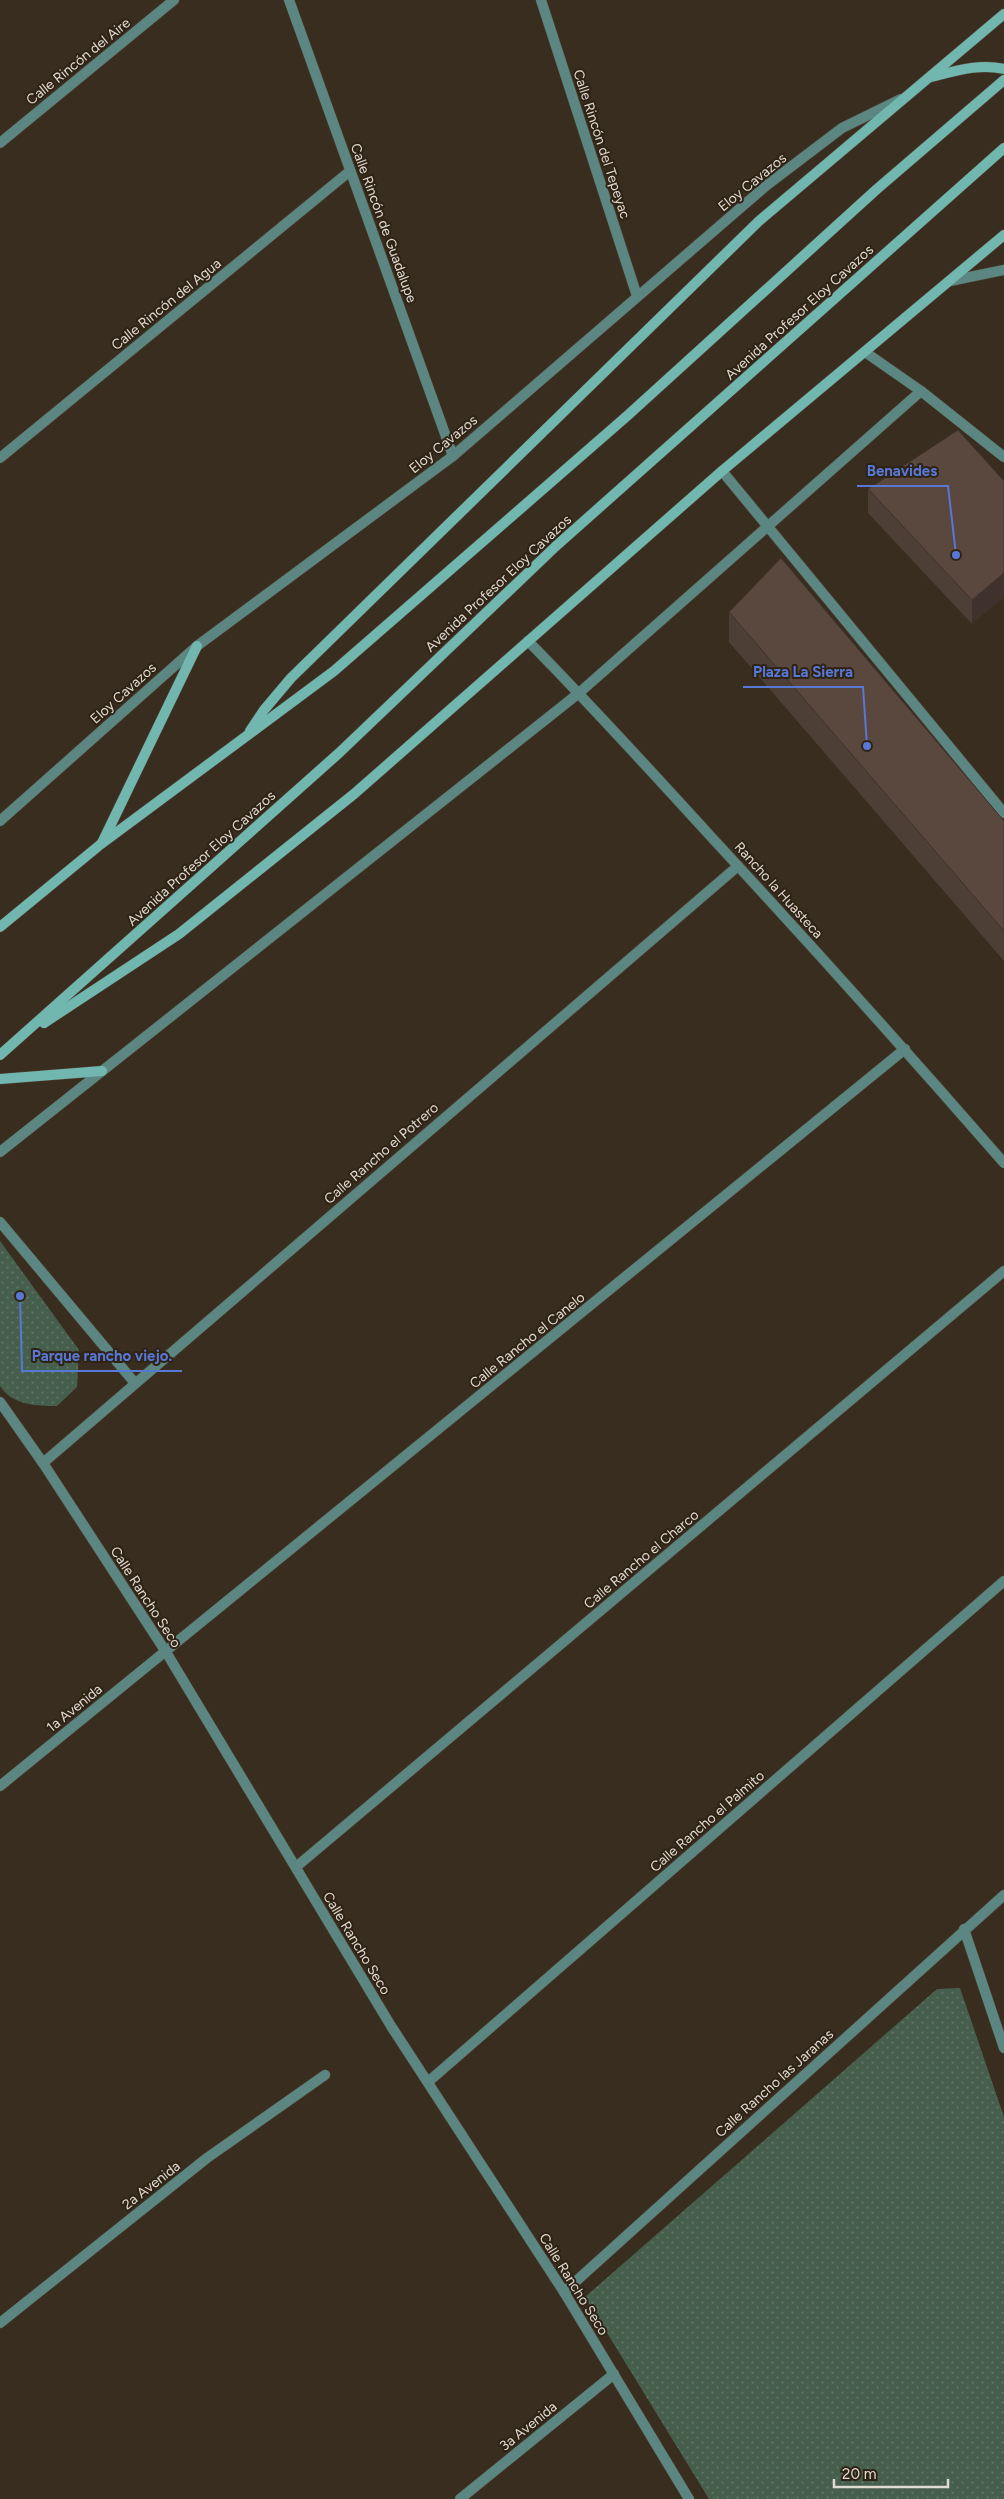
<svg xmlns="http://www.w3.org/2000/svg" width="1004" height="2499" font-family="Figtree,sans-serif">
<defs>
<pattern id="grass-dots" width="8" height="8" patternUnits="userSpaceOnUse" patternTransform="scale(1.25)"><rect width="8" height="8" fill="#465f4c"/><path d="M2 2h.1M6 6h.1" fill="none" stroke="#607565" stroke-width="1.8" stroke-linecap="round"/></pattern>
</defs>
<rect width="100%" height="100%" fill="#382d1f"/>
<g fill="url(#grass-dots)">
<path d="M0,1241L79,1350L77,1387L57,1406C36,1406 12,1405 0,1386Z"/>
<polygon points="960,1988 1004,2117 1004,2499 709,2499 585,2297 937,1989"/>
</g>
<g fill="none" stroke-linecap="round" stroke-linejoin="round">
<defs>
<g id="lane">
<polyline points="950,281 1004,270"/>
<polyline points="865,352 921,391 1004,457"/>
<polyline points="722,471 1004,813"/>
<polyline points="579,693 921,391"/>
</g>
<g id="street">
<polyline points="289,0 453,456"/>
<polyline points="541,0 637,296"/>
<polyline points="0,143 174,0"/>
<polyline points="0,458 350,171"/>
<path d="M528,641C592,706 653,773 714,840C812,946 909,1054 1004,1163"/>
<polyline points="0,821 197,646 453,456 767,185 842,128 901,99"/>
<polyline points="0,1152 579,693"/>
<polyline points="0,1222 134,1382"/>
<polyline points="0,1402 43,1463 166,1652 391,2026 564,2292 689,2499"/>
<polyline points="43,1463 738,866"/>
<polyline points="0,1786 905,1049"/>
<polyline points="296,1867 1004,1271"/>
<polyline points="964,1929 1004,2048"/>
<polyline points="428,2082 1004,1581"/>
<polyline points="564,2292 1004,1895"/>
<polyline points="0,2323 207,2158 325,2075"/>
<polyline points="460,2499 614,2374"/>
</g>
<g id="secondary">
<path d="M931,77C955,71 980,63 1004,69"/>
<polyline points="250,731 264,710 291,678 759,221 1004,14"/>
<polyline points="102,843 197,646"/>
<polyline points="0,927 101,844 334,671 627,416 877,189 1004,80"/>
<polyline points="44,1023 179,934 354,794 722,471 1004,235"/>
<polyline points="0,1055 339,753 556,546 1004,148"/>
<polyline points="0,1079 102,1071"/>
</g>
</defs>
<use href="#lane" stroke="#53493b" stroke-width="11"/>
<use href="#street" stroke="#53493b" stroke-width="11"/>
<use href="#secondary" stroke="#53493b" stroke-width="11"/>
<use href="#lane" stroke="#5c8681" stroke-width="10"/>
<use href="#street" stroke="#5c8681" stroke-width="10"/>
<use href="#secondary" stroke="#72b7af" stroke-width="10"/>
</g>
<g fill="#4d3e36">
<polygon points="1004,481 972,624 868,513 868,489"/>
<polygon points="729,612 1004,821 1004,961 729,642"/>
</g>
<polygon fill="#3f322c" points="1004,573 1004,597 972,624 972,600"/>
<g fill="#5a483f" stroke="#3f322c">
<polygon points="958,430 1004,481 1004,573 972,600 868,489"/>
<polygon points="781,558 1004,821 1004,931 729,612"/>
</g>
<g text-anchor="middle" stroke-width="4" stroke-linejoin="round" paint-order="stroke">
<g font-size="14" fill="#e1dad1" stroke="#2e2315">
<text transform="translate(78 61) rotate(-39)" y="5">Calle Rincón del Aire</text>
<text transform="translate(602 144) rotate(72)" y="5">Calle Rincón del Tepeyac</text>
<text transform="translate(752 182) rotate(-39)" y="5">Eloy Cavazos</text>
<text transform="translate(384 223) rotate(70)" y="5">Calle Rincón de Guadalupe</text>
<text transform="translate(166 304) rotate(-39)" y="5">Calle Rincón del Agua</text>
<text transform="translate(799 312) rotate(-42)" y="5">Avenida Profesor Eloy Cavazos</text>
<text transform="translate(443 444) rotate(-39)" y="5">Eloy Cavazos</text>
<text transform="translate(498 583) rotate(-43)" y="5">Avenida Profesor Eloy Cavazos</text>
<text transform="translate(123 693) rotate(-42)" y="5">Eloy Cavazos</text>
<text transform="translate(201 858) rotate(-42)" y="5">Avenida Profesor Eloy Cavazos</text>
<text transform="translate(779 890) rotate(48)" y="5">Rancho la Huasteca</text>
<text transform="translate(381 1153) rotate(-41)" y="5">Calle Rancho el Potrero</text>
<text transform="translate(527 1340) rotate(-39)" y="5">Calle Rancho el Canelo</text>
<text transform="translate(641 1559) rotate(-40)" y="5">Calle Rancho el Charco</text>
<text transform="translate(146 1597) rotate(57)" y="5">Calle Rancho Seco</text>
<text transform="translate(74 1708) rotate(-39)" y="5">1a Avenida</text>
<text transform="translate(707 1821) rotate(-41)" y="5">Calle Rancho el Palmito</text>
<text transform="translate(357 1943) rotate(59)" y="5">Calle Rancho Seco</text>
<text transform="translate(774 2083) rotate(-42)" y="5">Calle Rancho las Jaranas</text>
<text transform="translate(151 2185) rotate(-38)" y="5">2a Avenida</text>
<text transform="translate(574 2284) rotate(58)" y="5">Calle Rancho Seco</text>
<text transform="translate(528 2426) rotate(-39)" y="5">3a Avenida</text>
</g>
</g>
<path fill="none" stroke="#5878d6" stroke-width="2" d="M956 555L948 486H857M867 746L863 687H743M20 1296L22 1371H182"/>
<g fill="#5878d6" stroke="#2e2315" stroke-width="2">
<circle cx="956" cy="555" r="5"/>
<circle cx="867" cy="746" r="5"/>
<circle cx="20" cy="1296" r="5"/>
</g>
<g font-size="15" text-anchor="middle" font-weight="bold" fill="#5878d6" stroke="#2e2315" stroke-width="4" stroke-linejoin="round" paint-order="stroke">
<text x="902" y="476">Benavides</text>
<text x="803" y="677">Plaza La Sierra</text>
<text x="102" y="1361">Parque rancho viejo.</text>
</g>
<path d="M834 2479v8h114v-8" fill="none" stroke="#e1dad1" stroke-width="2.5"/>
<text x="842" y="2479" font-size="15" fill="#e1dad1" stroke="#2e2315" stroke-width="4" paint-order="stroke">20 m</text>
</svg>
